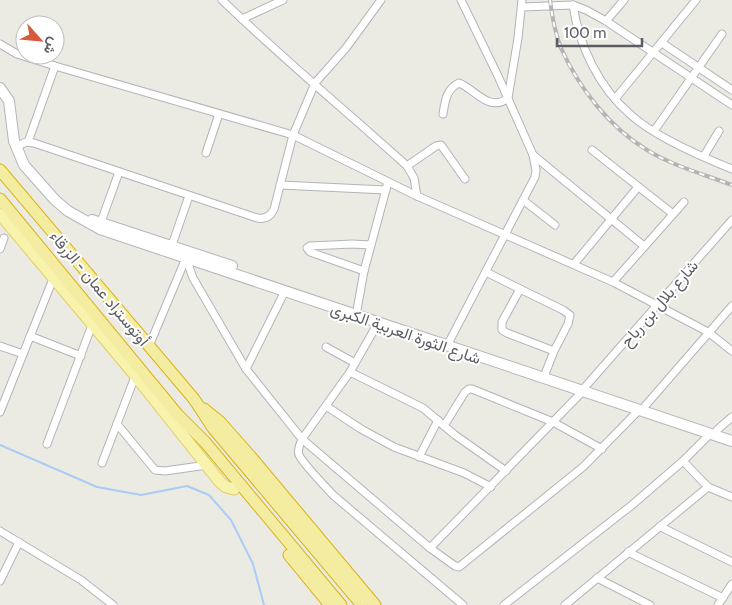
<svg xmlns="http://www.w3.org/2000/svg" width="732" height="605" font-family="Cabin,Vazirmatn,sans-serif">
<rect width="100%" height="100%" fill="#ecebe3"/>
<g fill="none" stroke-linecap="round" stroke-linejoin="round">
<polyline stroke="#a9ccf6" stroke-width="2" points="0,445 97,487 141,495 187,486 209,495 231,520 253,564 264,605"/>
<defs>
<g id="minor">
<path d="M222,0C282,58 345,110 407,166L414,178L417,196"/>
<polyline points="522,7 573,5"/>
<polyline points="242,19 283,0"/>
<polyline points="606,21 624,0"/>
<polyline points="662,43 732,90"/>
<polyline points="0,44 17,54 55,66 293,135 417,196 613,282 708,332 732,351"/>
<polyline points="615,99 696,0"/>
<path d="M732,105L606,21L586,10L573,5C579,46 599,88 631,115C654,136 702,157 732,169"/>
<path d="M443,114C445,102 446,89 459,83C475,89 489,113 508,98L518,38L522,0"/>
<polyline points="654,131 722,34"/>
<polyline points="28,142 55,66"/>
<path d="M16,147L26,142L34,143L254,217C263,220 270,218 274,209L293,135L315,83L346,48L381,0"/>
<polyline points="592,150 673,214"/>
<polyline points="206,153 219,114"/>
<polyline points="533,155 644,246"/>
<polyline points="704,156 719,131"/>
<polyline points="407,166 436,146 441,145 465,179"/>
<polyline points="280,185 386,190"/>
<polyline points="523,200 555,225"/>
<polyline points="101,222 119,172"/>
<polyline points="172,245 189,196"/>
<polyline points="0,249 4,238"/>
<polyline points="186,258 193,278 246,369 302,439 430,548 455,566 459,567 583,467 639,410"/>
<polyline points="574,264 638,187"/>
<polyline points="364,271 310,252 307,248 310,246 352,244 371,245"/>
<polyline points="486,272 520,289"/>
<polyline points="613,282 684,202"/>
<polyline points="357,310 364,271 388,182"/>
<path d="M378,323L350,372L302,439C300,444 297,450 299,455C304,465 325,486 333,495L463,605"/>
<polyline points="30,336 81,356"/>
<polyline points="0,346 23,354"/>
<polyline points="149,346 186,258"/>
<polyline points="446,346 449,342 535,177 536,170 533,155 498,76 461,0"/>
<polyline points="326,347 355,363"/>
<polyline points="246,369 285,291"/>
<polyline points="350,372 423,408 455,435 506,471"/>
<polyline points="545,374 554,351 568,324 570,315 563,310 520,289 502,322 502,330 507,333 554,351"/>
<polyline points="585,387 732,220"/>
<polyline points="326,406 361,429 394,447 464,473 491,487"/>
<polyline points="645,406 732,306"/>
<polyline points="0,412 53,279"/>
<polyline points="117,424 155,470 165,471 207,465"/>
<polyline points="444,426 465,392 469,389 472,389 553,422 602,449"/>
<polyline points="717,430 732,417"/>
<polyline points="47,444 92,325"/>
<polyline points="419,457 438,420"/>
<polyline points="683,461 708,487 732,497"/>
<polyline points="102,463 136,374"/>
<polyline points="660,526 665,529 732,562"/>
<polyline points="0,531 81,580 113,605"/>
<polyline points="430,548 583,391"/>
<polyline points="628,552 723,598"/>
<polyline points="597,578 650,605"/>
<polyline points="0,581 19,542"/>
<polyline points="504,605 632,505 683,461 710,434"/>
<polyline points="565,605 708,487"/>
<polyline points="718,605 732,584"/>
</g>
<g id="secondary">
<polyline points="0,88 9,101 14,141 24,165 55,200 68,211 100,229 732,441"/>
<polyline points="92,220 232,266"/>
</g>
<polyline id="primary" points="0,214 135,375 220,482 226,487 234,489"/>
<g id="trunk">
<polyline points="0,170 194,399 213,428 362,605"/>
<polyline points="0,199 177,414 205,442 341,605"/>
<polyline points="204,409 220,422 251,457 375,605"/>
<polyline points="289,555 330,605"/>
</g>
</defs>
<use href="#minor" stroke="#b3b4b9" stroke-width="9"/>
<use href="#secondary" stroke="#b4b6bc" stroke-width="12"/>
<use href="#primary" stroke="#e3ce65" stroke-width="13"/>
<use href="#trunk" stroke="#d9b216" stroke-width="13"/>
<use href="#minor" stroke="#fff" stroke-width="7"/>
<use href="#secondary" stroke="#fff" stroke-width="10"/>
<use href="#primary" stroke="#f7f3ad" stroke-width="11"/>
<use href="#trunk" stroke="#f4eca0" stroke-width="11"/>
<defs>
<path id="rail" d="M550,0C552,16 555,33 561,48C579,88 609,127 647,150C673,166 703,174 732,185"/>
</defs>
<use href="#rail" stroke="#b3b4b4" stroke-width="4"/>
<use href="#rail" stroke="#fff" stroke-width="2" stroke-dasharray="5.5" stroke-linecap="butt"/>
</g>
<g text-anchor="middle" stroke-width="4" stroke-linejoin="round" paint-order="stroke">
<g font-size="16" fill="#5b5d62" stroke="#fff">
<text transform="translate(100 288) rotate(50)" y="6">أوتوستراد عمان - الزرقاء</text>
<text transform="translate(659 303) rotate(-49)" y="6">شارع بلال بن رباح</text>
<text transform="translate(406 333) rotate(19)" y="6">شارع الثورة العربية الكبرى</text>
</g>
</g>
<g transform="translate(40 40) rotate(117)"><circle r="24" fill="#ffffff" stroke="#bdbec0"/>
<path d="M0-4L9 19L0 12L-9 19Z" fill="#d85a3d"/>
<text y="-8" font-size="14" font-weight="bold" text-anchor="middle" fill="#5b5d62">ش</text>
</g>
<path d="M557 38v8h85v-8" fill="none" stroke="#5b5d62" stroke-width="2.5"/>
<text x="564" y="38" font-size="15" fill="#5b5d62" stroke="#ffffff" stroke-width="4" paint-order="stroke">100 m</text>
</svg>
